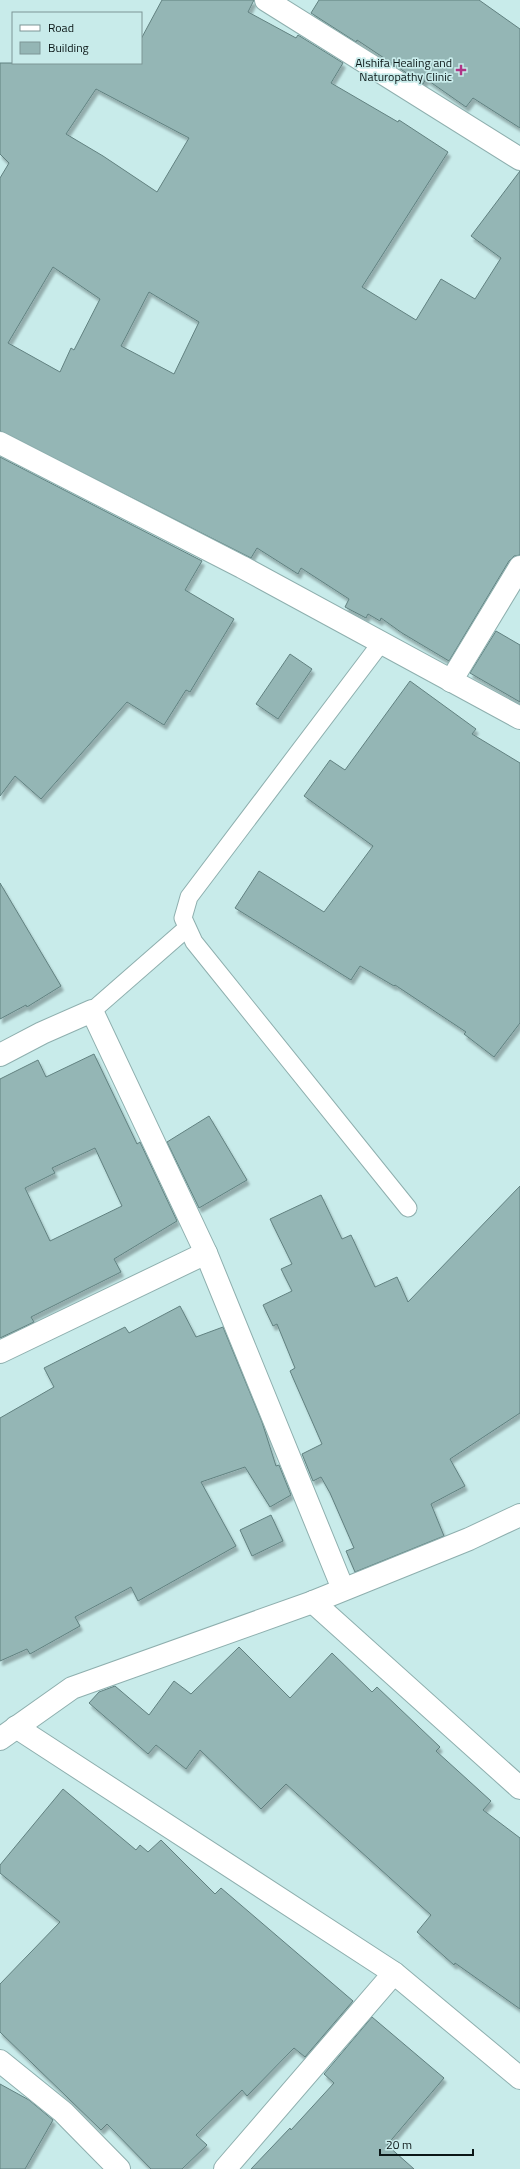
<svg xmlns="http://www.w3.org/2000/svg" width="520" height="2169" font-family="'Titillium Web',sans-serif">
<defs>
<filter id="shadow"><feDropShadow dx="2.5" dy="4.5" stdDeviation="1" flood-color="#0004"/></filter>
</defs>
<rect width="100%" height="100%" fill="#c8ebea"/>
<g fill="#94b6b5" stroke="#618180" fill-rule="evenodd" filter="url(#shadow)">
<path d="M162,0H254L248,12L296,38L298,35L343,63L331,83L398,122L399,120L448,152L362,287L416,320L441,279L475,299L501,258L471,236L520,171V555L514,556L509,561L449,661L402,633L381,618L380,621L368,614L366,618L345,607L349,599L301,568L298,574L257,548L251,558L0,431V178L9,163L0,154V63H141V39ZM96,89L189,138L157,192L103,156L66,134ZM53,267L100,299L74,350L71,348L60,372L8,343ZM149,292L199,322L174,374L121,346Z"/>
<polygon points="319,0 479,0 520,29 520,128 473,98 466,107 426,79 423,84 357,40 356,42 311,13"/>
<polygon points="0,457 202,561 185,590 234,619 190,692 186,690 164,725 127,702 41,799 15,776 0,796"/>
<polygon points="496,631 520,645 520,702 470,673"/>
<polygon points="290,654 312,669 278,719 256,704"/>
<polygon points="410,681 476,729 472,734 520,763 520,1023 494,1057 464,1034 466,1032 395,985 394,986 360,966 351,980 235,908 259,871 324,912 373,846 304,796 330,760 345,770"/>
<polygon points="0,883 61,986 27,1007 26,1005 0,1019"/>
<path d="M94,1054L137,1144L140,1142L177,1221L114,1259L121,1272L31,1317L34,1322L0,1338V1079L38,1060L46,1077ZM95,1148L122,1206L50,1241L25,1188L55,1173L52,1168Z"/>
<polygon points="209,1116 247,1180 199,1208 167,1142"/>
<polygon points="520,1186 520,1413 450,1459 465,1486 431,1504 444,1536 355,1572 346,1551 354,1548 330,1493 321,1477 313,1481 302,1454 322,1444 290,1371 295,1368 277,1324 273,1326 263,1305 292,1291 281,1269 292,1264 270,1219 321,1195 342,1239 351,1235 375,1287 397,1277 408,1302"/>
<polygon points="180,1306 196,1337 223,1327 262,1422 276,1466 279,1465 291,1495 270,1507 245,1467 201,1482 236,1546 138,1601 131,1587 75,1617 80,1626 30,1654 27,1649 0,1661 0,1418 54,1387 44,1368 125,1327 129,1333"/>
<polygon points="271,1515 283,1541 252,1556 240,1530"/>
<polygon points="239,1647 290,1698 332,1653 372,1692 377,1687 440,1747 436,1751 491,1801 483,1810 520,1838 520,2009 455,1963 454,1965 417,1932 431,1915 286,1784 261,1809 200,1750 186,1769 156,1745 148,1754 89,1703 99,1692 115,1686 149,1715 174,1681 191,1694"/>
<polygon points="63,1789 136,1850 140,1845 148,1852 161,1840 215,1894 221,1888 353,2001 305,2057 294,2048 247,2096 242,2090 196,2135 207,2145 182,2169 151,2169 107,2124 101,2130 0,2032 0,1984 60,1922 0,1873 0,1865"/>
<polygon points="372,2017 444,2078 387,2145 414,2169 251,2169 290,2128 291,2130 334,2083 324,2074"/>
<polygon points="0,2084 29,2100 53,2120 25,2169 0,2169"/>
</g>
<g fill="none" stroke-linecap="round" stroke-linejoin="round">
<defs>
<g id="lane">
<polyline points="381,643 189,897 183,918 194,942 408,1208"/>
<polyline points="92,1011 187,928"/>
</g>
<g id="street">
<polyline points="451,681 520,567"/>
<polyline points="0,1055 42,1033 92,1011 206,1253 343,1589"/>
<polyline points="0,1352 206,1253"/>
<polyline points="313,1602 520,1788"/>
<polyline points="16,1727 394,1973 520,2078"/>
<polyline points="0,1739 72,1688 313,1602 469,1539 520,1515"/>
<polyline points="0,2061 63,2112 119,2169"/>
<polyline points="225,2169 394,1973"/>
</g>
<g id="secondary">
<polyline points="266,0 520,159"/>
<polyline points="0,443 242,567 520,718"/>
</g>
</defs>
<use href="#lane" stroke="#8eafae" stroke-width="19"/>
<use href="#street" stroke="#8eafae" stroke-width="24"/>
<use href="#secondary" stroke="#8eafae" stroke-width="24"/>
<use href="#lane" stroke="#fff" stroke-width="17"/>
<use href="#street" stroke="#fff" stroke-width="22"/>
<use href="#secondary" stroke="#fff" stroke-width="22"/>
</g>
<path fill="#af3486" stroke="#c8ebea" stroke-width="1.5" d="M459 64h4v4h4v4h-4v4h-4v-4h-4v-4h4z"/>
<g text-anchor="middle" stroke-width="3.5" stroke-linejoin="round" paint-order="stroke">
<g font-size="12" fill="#0b1717" stroke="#c8ebea" text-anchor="end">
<text x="452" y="67">Alshifa Healing and<tspan x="452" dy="14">Naturopathy Clinic</tspan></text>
</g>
</g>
<rect x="12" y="12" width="130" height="52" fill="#c8ebea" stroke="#7c9696"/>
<rect x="20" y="25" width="20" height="6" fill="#ffffff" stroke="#7c9696"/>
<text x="48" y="32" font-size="12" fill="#0b1717">Road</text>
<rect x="20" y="42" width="20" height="12" fill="#94b6b5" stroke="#7c9696"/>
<text x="48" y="52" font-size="12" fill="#0b1717">Building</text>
<path d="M380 2149v6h93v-6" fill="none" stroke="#0b1717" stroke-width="2"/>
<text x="386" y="2149" font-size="12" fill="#0b1717" stroke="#c8ebea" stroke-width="3" paint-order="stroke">20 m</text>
</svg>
